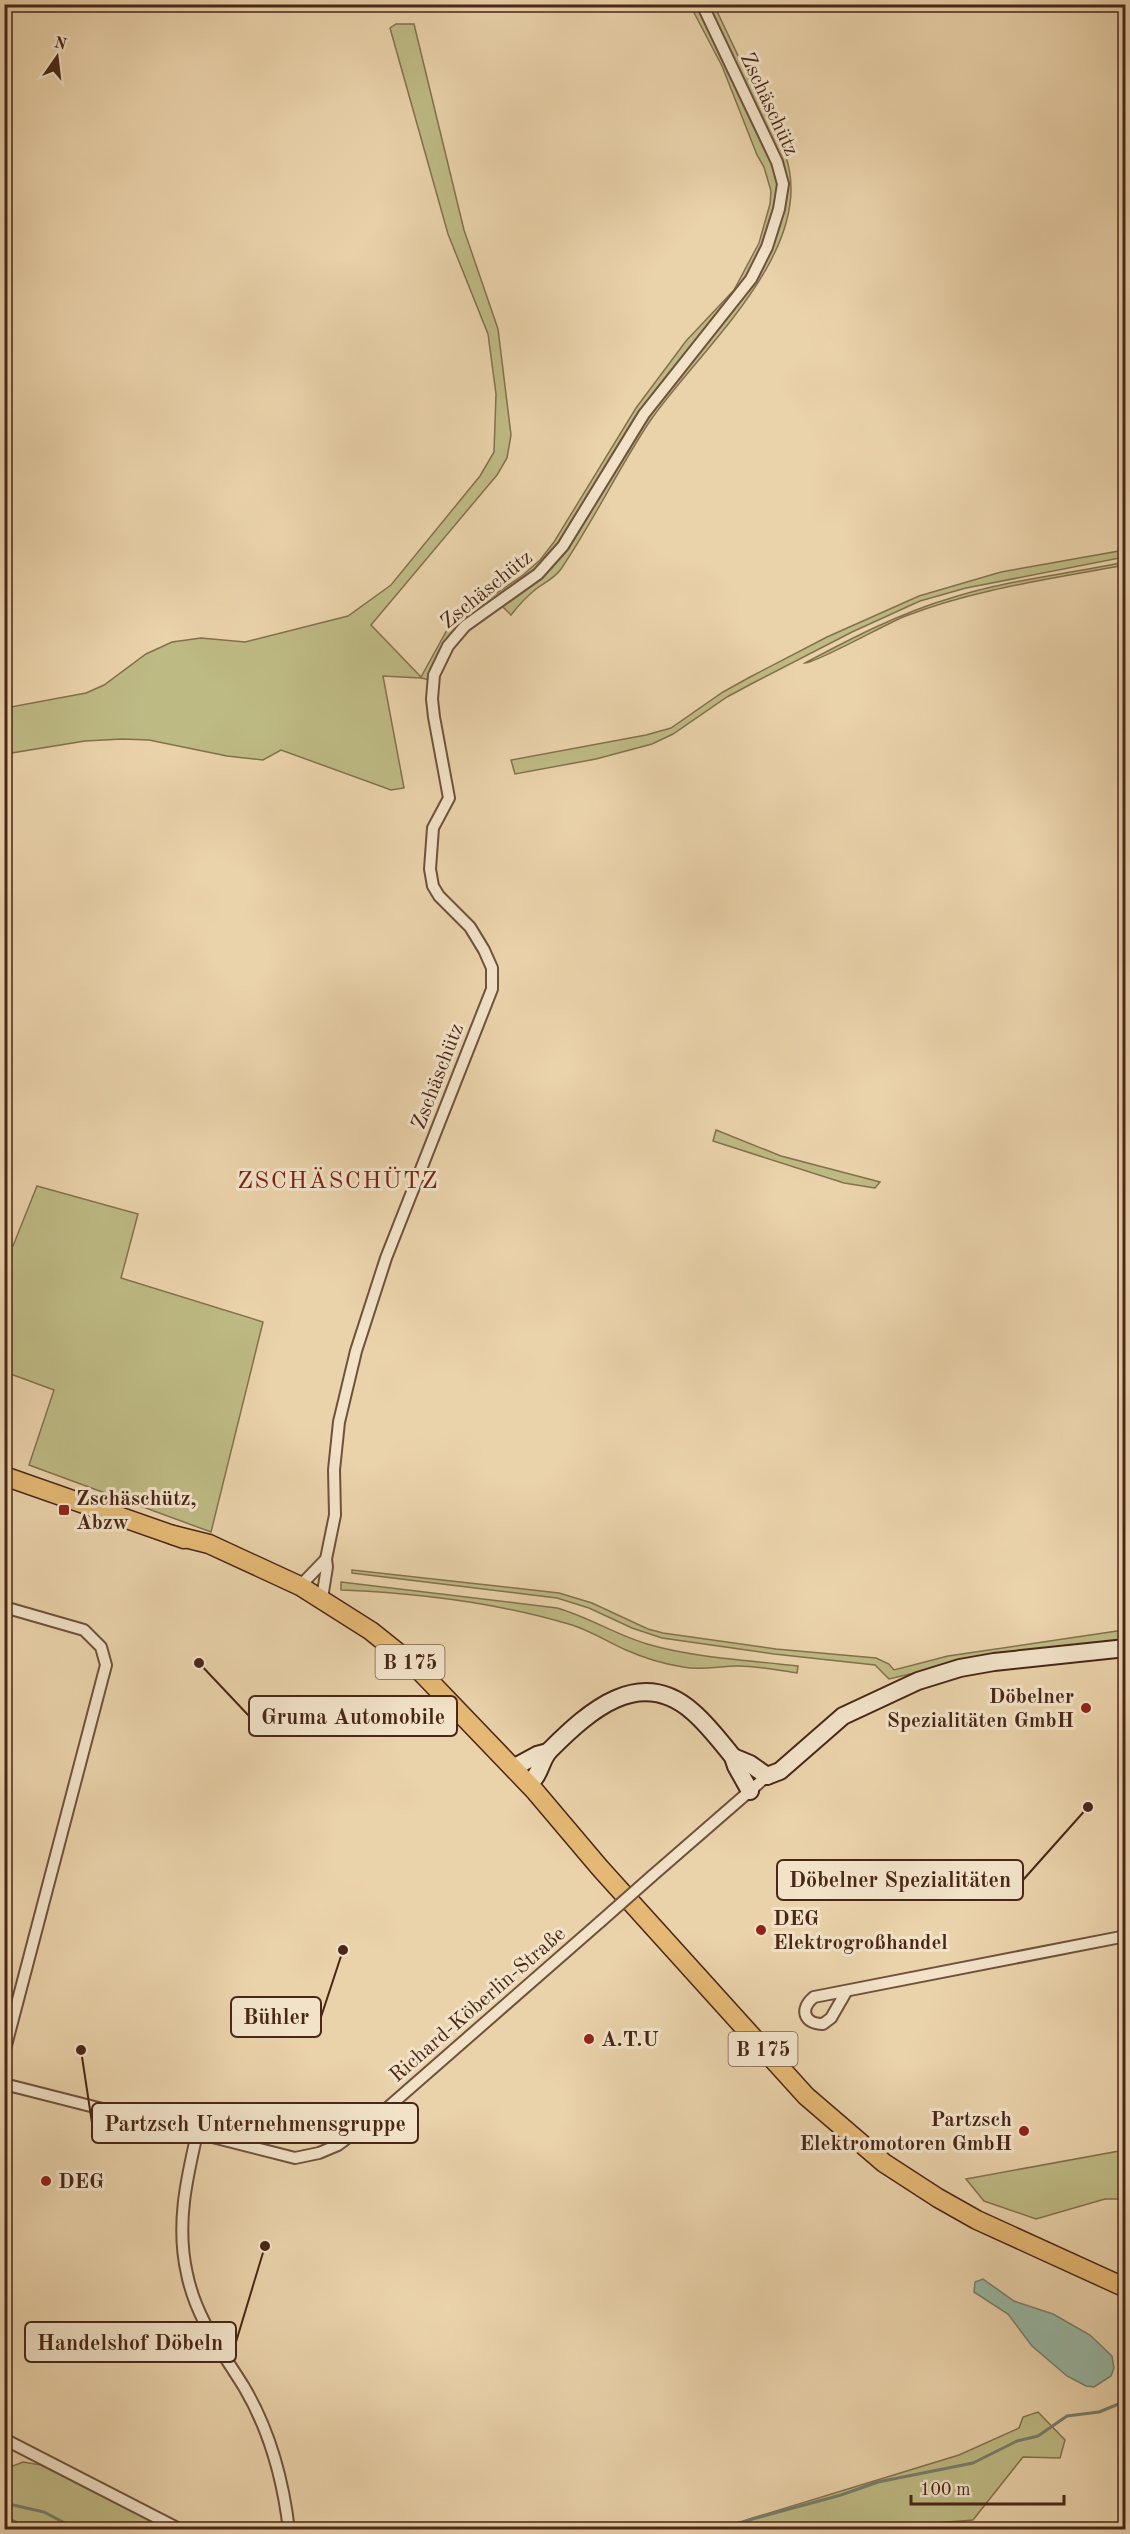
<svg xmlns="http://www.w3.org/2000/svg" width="1130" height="2534" font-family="'Old Standard TT',serif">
<rect width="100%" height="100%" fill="#ead2aa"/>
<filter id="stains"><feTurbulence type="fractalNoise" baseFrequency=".00333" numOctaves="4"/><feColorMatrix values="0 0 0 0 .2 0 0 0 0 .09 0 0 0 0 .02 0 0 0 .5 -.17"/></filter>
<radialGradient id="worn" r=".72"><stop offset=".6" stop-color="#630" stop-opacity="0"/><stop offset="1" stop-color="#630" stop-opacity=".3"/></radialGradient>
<g fill="#beba84" stroke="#84704e" stroke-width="1.5">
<polygon points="690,5 696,5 765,145 778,177 779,192 764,245 748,278 694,346 560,544 544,563 477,612 430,680 421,678 383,676 404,788 391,790 281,750 263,760 227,756 149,740 122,739 85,741 5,754 5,708 86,693 104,685 146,654 172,642 201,638 245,642 348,616 391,585 480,476 494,452 496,394 488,334 448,234 390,28 396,24 414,24 464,230 498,329 511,435 507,458 497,475 371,625 421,677 447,630 459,619 523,575 540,560 554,542 636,408 686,341 734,290 759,243 770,204 771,191 764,167 757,155 722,66"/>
<path d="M707,5H714L786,157C817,251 698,351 650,421C618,469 593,522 561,569C555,578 544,583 536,589C526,597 518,606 511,615L502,606L552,568L568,547L647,415L756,280L786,193Z"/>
<polygon points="1125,550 1125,557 966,588 920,601 852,632 753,683 727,697 673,734 652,744 596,759 515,774 511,760 646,735 671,728 723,692 750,677 827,637 919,596 1001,572"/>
<path d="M1125,562V565C1051,579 974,589 903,617C886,624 814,664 805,663C852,638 900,613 951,598C1007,580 1068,574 1125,562Z"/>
<polygon points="716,1130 781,1156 880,1182 875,1188 844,1183 713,1141"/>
<polygon points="37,1186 138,1214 121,1278 263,1322 211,1532 29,1465 54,1390 5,1372 4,1244 13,1246"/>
<polygon points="352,1570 559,1593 592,1603 648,1629 663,1633 776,1649 876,1658 889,1664 894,1670 948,1656 1117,1631 1125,1630 1125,1639 978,1658 889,1679 875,1665 774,1654 662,1638 632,1628 589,1608 557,1598 352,1573"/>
<path d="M341,1582L557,1608C589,1617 616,1635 647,1644C695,1658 748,1660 798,1666L797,1673C777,1670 757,1666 738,1666C719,1666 702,1671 683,1667C664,1664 644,1658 626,1650C608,1642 591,1631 572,1625C499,1603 417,1593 341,1590Z"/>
<polygon points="1125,2150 1125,2199 1105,2199 1036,2219 984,2201 966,2179"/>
<polygon points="1038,2412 1065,2440 1060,2458 1023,2457 973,2520 849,2530 720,2529 730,2525 959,2455 1019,2428 1023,2417"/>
<polygon points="23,2462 41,2465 167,2529 32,2529 13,2520 5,2519 5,2469"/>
</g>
<polygon fill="#98b8a5" stroke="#787e6c" stroke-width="1.5" points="983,2279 1014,2301 1053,2314 1090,2335 1112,2356 1114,2368 1111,2376 1094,2387 1086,2386 1067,2376 1032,2346 1008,2314 974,2292 975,2282"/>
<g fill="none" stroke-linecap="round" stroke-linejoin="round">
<g stroke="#787e6c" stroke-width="3">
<polyline points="4,2503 44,2512 78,2530"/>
<polyline points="728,2530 749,2520 841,2495 878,2482 973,2463 1017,2441 1038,2436 1067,2416 1099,2412 1126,2401"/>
</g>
<defs>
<g id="street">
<polyline points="300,1586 326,1559"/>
<polyline points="320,1597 323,1592 327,1567 326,1559 335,1515 334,1470 339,1422 356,1351 386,1258 492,989 492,968 484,950 470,927 439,896 433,886 430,869 433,828 449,798 434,717 432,699 434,675 448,646 465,626 538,574 563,546 644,414 751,279 767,247 779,209 783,184 777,162 702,4"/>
<polyline points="4,1607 84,1630 101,1647 106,1665 4,2053"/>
<polyline points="652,1876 767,1776"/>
<path d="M846,1992L831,2018L823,2024C804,2024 799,2009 814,1997L1126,1936"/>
<polyline points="4,2084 295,2158 319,2153 338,2145 385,2110 600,1922"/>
<path d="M197,2134C186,2181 176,2226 187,2274C196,2318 221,2350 244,2387C270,2431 283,2479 289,2530"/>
<polyline points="4,2439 181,2530"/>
</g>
<g id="secondary">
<polyline points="733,1757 750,1764 767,1776"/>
<polyline points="513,1768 537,1755 548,1752"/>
<polyline points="767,1776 780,1771 843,1716 918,1681 960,1668 994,1662 1126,1648"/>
<path d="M528,1784C541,1776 540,1760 550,1750C589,1711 640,1665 693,1712C708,1725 721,1742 733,1757L736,1766L750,1791"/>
</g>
<g id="primary">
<polyline points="4,1476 184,1539"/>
<polyline points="173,1535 209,1544 300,1586 371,1631 416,1667 534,1790 600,1868 806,2096 884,2163 938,2198 977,2220 1126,2288"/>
</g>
</defs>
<use href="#street" stroke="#71513c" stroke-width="14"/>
<use href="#secondary" stroke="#492617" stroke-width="20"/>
<use href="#primary" stroke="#492617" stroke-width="21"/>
<use href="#street" stroke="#f1e2c8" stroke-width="10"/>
<use href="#secondary" stroke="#f1e2c8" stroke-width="16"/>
<use href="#primary" stroke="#e5b975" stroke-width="18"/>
<defs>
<polyline id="street-bridge" points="600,1922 652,1876"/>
</defs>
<use href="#street-bridge" stroke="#71513c" stroke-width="14" stroke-linecap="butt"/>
<use href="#street-bridge" stroke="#f1e2c8" stroke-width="10"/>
</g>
<g fill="#8f2418" stroke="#f1e2c8" stroke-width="2">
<rect x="58" y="1504" width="12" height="12" rx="3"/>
<circle cx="1086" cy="1708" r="6"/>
<circle cx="761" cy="1930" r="6"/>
<circle cx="589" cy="2039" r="6"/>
<circle cx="1024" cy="2131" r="6"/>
<circle cx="46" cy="2181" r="6"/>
</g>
<g text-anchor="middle" stroke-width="6" stroke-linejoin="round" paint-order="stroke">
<g fill="#f1e2c8" stroke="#7b5e4c" stroke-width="1.5">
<rect x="375.5" y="1645" width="69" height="34" rx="4.5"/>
<rect x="728.5" y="2032" width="69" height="34" rx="4.5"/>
</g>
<g font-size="20" font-weight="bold" fill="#492617">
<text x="410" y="1669">B 175</text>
<text x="763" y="2056">B 175</text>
</g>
<g font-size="21" fill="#492617" stroke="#f1e2c8">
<text transform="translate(770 104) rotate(65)" y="7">Zschäschütz</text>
<text transform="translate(486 589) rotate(-39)" y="7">Zschäschütz</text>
<text transform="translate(437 1076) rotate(-69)" y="7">Zschäschütz</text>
<text transform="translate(477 2004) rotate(-41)" y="7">Richard-Köberlin-Straße</text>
</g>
<g font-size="21" font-weight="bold" fill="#492617" stroke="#f1e2c8" text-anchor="start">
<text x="76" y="1505">Zschäschütz,<tspan x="76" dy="24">Abzw</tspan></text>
<text x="1074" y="1703" text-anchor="end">Döbelner<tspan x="1074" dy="24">Spezialitäten GmbH</tspan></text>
<text x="773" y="1925">DEG<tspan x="773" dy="24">Elektrogroßhandel</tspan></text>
<text x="601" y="2046">A.T.U</text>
<text x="1012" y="2126" text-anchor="end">Partzsch<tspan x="1012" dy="24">Elektromotoren GmbH</tspan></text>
<text x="58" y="2188">DEG</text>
</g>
<g font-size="24" letter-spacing="1.5" fill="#7a1f14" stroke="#f1e2c8">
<text x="338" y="1188">ZSCHÄSCHÜTZ</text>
</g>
</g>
<path fill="none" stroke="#492617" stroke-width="2" d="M199 1663L249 1716M1088 1807L1023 1880M343 1950L321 2017M81 2050L92 2123M265 2246L236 2342"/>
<g fill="#492617" stroke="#f1e2c8" stroke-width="2">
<circle cx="199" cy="1663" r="6"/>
<circle cx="1088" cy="1807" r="6"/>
<circle cx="343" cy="1950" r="6"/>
<circle cx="81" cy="2050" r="6"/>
<circle cx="265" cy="2246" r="6"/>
</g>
<g fill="#f1e2c8" stroke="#492617" stroke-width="2">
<rect x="249" y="1696" width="208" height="40" rx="6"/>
<rect x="777" y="1860" width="246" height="40" rx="6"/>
<rect x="231" y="1997" width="90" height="40" rx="6"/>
<rect x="92" y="2103" width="326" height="40" rx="6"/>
<rect x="25" y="2322" width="211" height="40" rx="6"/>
</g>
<g font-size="22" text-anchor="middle" font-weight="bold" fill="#492617">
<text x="353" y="1724">Gruma Automobile</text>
<text x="900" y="1887">Döbelner Spezialitäten</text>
<text x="276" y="2024">Bühler</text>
<text x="255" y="2131">Partzsch Unternehmensgruppe</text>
<text x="130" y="2350">Handelshof Döbeln</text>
</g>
<rect width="1130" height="2534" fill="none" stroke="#ead2aa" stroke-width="24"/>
<rect x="6" y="6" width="1118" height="2522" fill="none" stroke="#492617" stroke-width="3"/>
<rect x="12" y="12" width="1106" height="2510" fill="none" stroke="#492617" stroke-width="1.5"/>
<g transform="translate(57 57) rotate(14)" stroke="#f1e2c8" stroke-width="4.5" paint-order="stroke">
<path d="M0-4.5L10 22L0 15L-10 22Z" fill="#492617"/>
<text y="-9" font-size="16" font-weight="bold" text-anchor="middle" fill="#492617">N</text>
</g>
<path d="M911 2495v9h153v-9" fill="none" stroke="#492617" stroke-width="3"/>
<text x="920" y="2495" font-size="18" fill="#492617" stroke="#f1e2c8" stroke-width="4.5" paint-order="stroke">100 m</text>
<rect width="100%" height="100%" filter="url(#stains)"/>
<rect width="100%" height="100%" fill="url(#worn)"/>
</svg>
